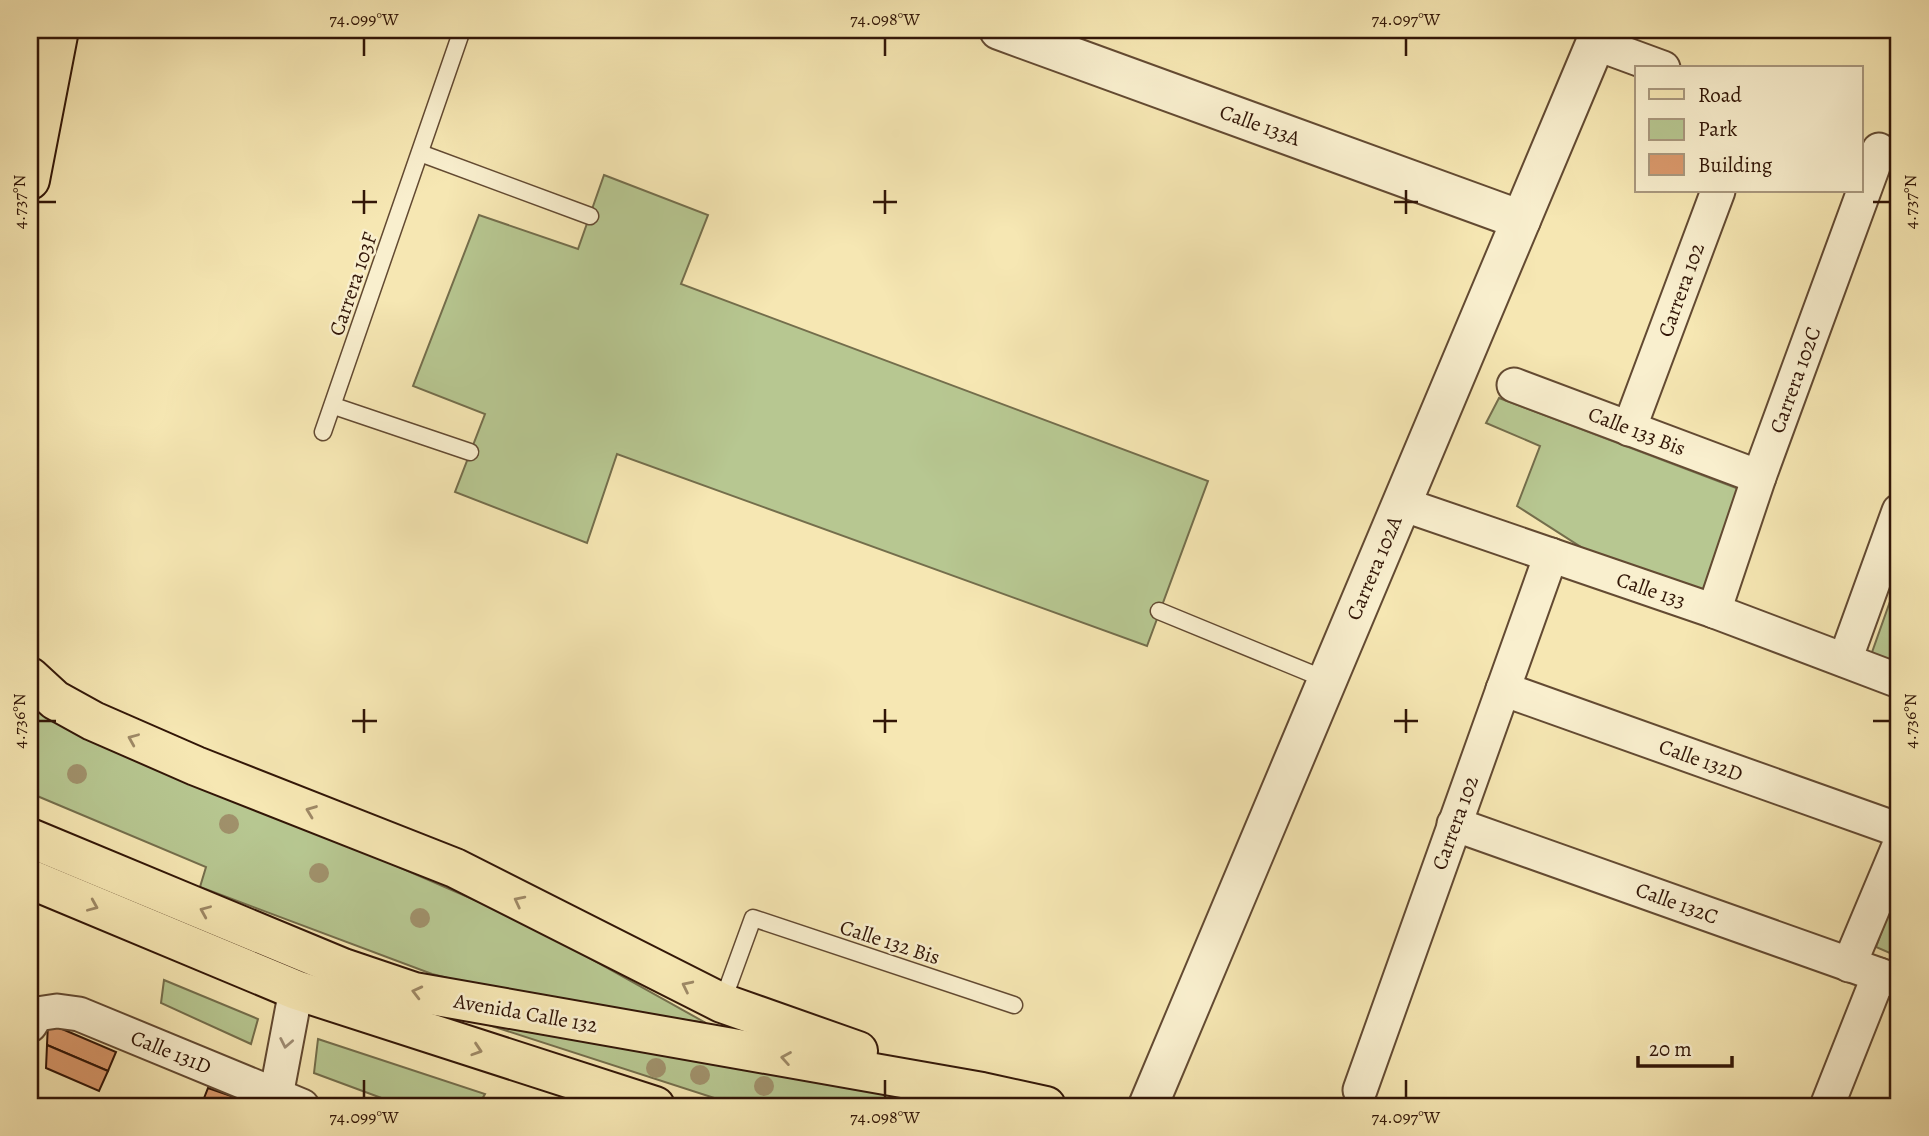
<svg xmlns="http://www.w3.org/2000/svg" width="1929" height="1136" font-family="Alegreya,serif">
<rect width="100%" height="100%" fill="#f6e7b3"/>
<filter id="stains"><feTurbulence type="fractalNoise" baseFrequency=".00286" numOctaves="4"/><feColorMatrix values="0 0 0 0 .2 0 0 0 0 .09 0 0 0 0 .02 0 0 0 .5 -.17"/></filter>
<radialGradient id="worn" r=".72"><stop offset=".6" stop-color="#630" stop-opacity="0"/><stop offset="1" stop-color="#630" stop-opacity=".3"/></radialGradient>
<g fill="#b7c791" stroke="#746e4c" stroke-width="2">
<polygon points="604,175 708,215 681,284 1208,481 1147,646 617,454 587,543 455,492 485,414 413,386 479,215 578,249"/>
<polygon points="1499,398 1739,489 1703,591 1592,554 1517,506 1540,446 1486,423"/>
<polygon points="1899,576 1899,669 1870,658"/>
<polygon points="30,704 40,711 523,921 706,1023 515,995 432,974 200,887 206,867 30,793"/>
<polygon points="1899,885 1899,957 1876,947"/>
<polygon points="164,980 258,1019 251,1044 161,1003"/>
<polygon points="461,1016 972,1106 739,1106"/>
<polygon points="318,1039 485,1094 478,1106 403,1106 314,1073"/>
</g>
<g fill="#da996c" stroke="#321607" stroke-width="2">
<polygon points="48,1023 116,1052 108,1071 47,1045"/>
<polygon points="47,1045 108,1071 99,1091 46,1068"/>
<polygon points="208,1088 237,1098 234,1106 201,1106"/>
<polygon points="237,1098 259,1106 234,1106"/>
</g>
<g fill="none" stroke-linecap="round" stroke-linejoin="round">
<defs>
<g id="service">
<polyline points="420,153 590,216"/>
<polyline points="334,406 470,452"/>
<polyline points="323,432 462,30"/>
<polyline points="1159,611 1327,680"/>
<polyline points="722,1003 753,918 1014,1005"/>
</g>
<g id="minor">
<polyline points="1595,43 1663,68"/>
<polyline points="1514,385 1759,477"/>
<polyline points="1629,429 1718,191"/>
<polyline points="1402,504 1714,611 1899,681"/>
<polyline points="1714,611 1759,477 1879,150"/>
<polyline points="1845,660 1899,511"/>
<polyline points="1503,689 1899,830"/>
<polyline points="1454,824 1899,982"/>
<polyline points="1849,965 1899,846"/>
<polyline points="30,1025 37,1014 57,1011 79,1014 302,1106"/>
<polyline points="1360,1090 1551,555"/>
<polyline points="276,1096 296,990"/>
<polyline points="1827,1106 1879,975"/>
</g>
<g id="tertiary">
<polyline points="999,30 1521,220"/>
<polyline points="1148,1106 1601,30"/>
</g>
<g id="primary">
<polyline points="30,180 59,30"/>
<polyline points="30,677 55,700 93,721 196,766 455,868 722,1003 858,1051"/>
<polyline points="30,838 343,968 414,992 982,1092 1046,1106"/>
<polyline points="30,879 296,990 655,1106"/>
</g>
</defs>
<use href="#service" stroke="#634a32" stroke-width="19"/>
<use href="#minor" stroke="#634a32" stroke-width="37"/>
<use href="#tertiary" stroke="#634a32" stroke-width="42"/>
<use href="#primary" stroke="#321607" stroke-width="42"/>
<use href="#service" stroke="#f9efce" stroke-width="16"/>
<use href="#minor" stroke="#f9efce" stroke-width="33"/>
<use href="#tertiary" stroke="#f9efce" stroke-width="38"/>
<use href="#primary" stroke="#f6e7b3" stroke-width="38"/>
</g>
<g fill="#a0916b">
<circle cx="77" cy="774" r="10"/>
<circle cx="229" cy="824" r="10"/>
<circle cx="319" cy="873" r="10"/>
<circle cx="420" cy="918" r="10"/>
<circle cx="656" cy="1068" r="10"/>
<circle cx="700" cy="1075" r="10"/>
<circle cx="764" cy="1086" r="10"/>
</g>
<defs><path id="oneway-chevron" d="M-2-3.5L2.5 0L-2 3.5" fill="none" stroke-width="1.6" stroke-linecap="round" stroke-linejoin="round" transform="scale(1.75)"/></defs>
<g stroke="#9e8966">
<use href="#oneway-chevron" transform="translate(133 739) rotate(-157)"/>
<use href="#oneway-chevron" transform="translate(311 811) rotate(-159)"/>
<use href="#oneway-chevron" transform="translate(519 901) rotate(-153)"/>
<use href="#oneway-chevron" transform="translate(93 906) rotate(23)"/>
<use href="#oneway-chevron" transform="translate(205 911) rotate(-157)"/>
<use href="#oneway-chevron" transform="translate(687 986) rotate(-154)"/>
<use href="#oneway-chevron" transform="translate(417 992) rotate(-166)"/>
<use href="#oneway-chevron" transform="translate(477 1050) rotate(18)"/>
<use href="#oneway-chevron" transform="translate(786 1058) rotate(-170)"/>
</g>
<use stroke="#9f8d74" href="#oneway-chevron" transform="translate(286 1043) rotate(101)"/>
<path fill="none" stroke="#321607" stroke-width="2.5" d="M364,38V56M885,38V56M1406,38V56M364,190V214M885,190V214M1406,190V214M38,202H56M352,202H377M873,202H897M1394,202H1418M1873,202H1890M364,709V733M885,709V733M1406,709V733M38,721H56M352,721H377M873,721H897M1394,721H1418M1873,721H1890M364,1080V1098M885,1080V1098M1406,1080V1098"/>
<g text-anchor="middle" stroke-width="5" stroke-linejoin="round" paint-order="stroke">
<g font-size="21" fill="#321607" stroke="#f9efce">
<text transform="translate(1260 125) rotate(20)" y="7">Calle 133A</text>
<text transform="translate(353 284) rotate(-71)" y="7">Carrera 103F</text>
<text transform="translate(1681 290) rotate(-70)" y="7">Carrera 102</text>
<text transform="translate(1795 380) rotate(-70)" y="7">Carrera 102C</text>
<text transform="translate(1637 431) rotate(21)" y="7">Calle 133 Bis</text>
<text transform="translate(1374 568) rotate(-67)" y="7">Carrera 102A</text>
<text transform="translate(1651 590) rotate(19)" y="7">Calle 133</text>
<text transform="translate(1701 760) rotate(20)" y="7">Calle 132D</text>
<text transform="translate(1455 823) rotate(-70)" y="7">Carrera 102</text>
<text transform="translate(1677 903) rotate(20)" y="7">Calle 132C</text>
<text transform="translate(890 942) rotate(18)" y="7">Calle 132 Bis</text>
<text transform="translate(526 1013) rotate(10)" y="7">Avenida Calle 132</text>
<text transform="translate(171 1052) rotate(22)" y="7">Calle 131D</text>
</g>
</g>
<rect width="1929" height="1136" fill="none" stroke="#f6e7b3" stroke-width="77"/>
<rect x="1635" y="66" width="228" height="126" fill="#f9efce" stroke="#a9987e" stroke-width="2"/>
<rect x="1649" y="89" width="35" height="10" fill="#f6e7b3" stroke="#a9987e" stroke-width="2"/>
<text x="1698" y="102" font-size="21" fill="#321607">Road</text>
<rect x="1649" y="119" width="35" height="21" fill="#b7c791" stroke="#a9987e" stroke-width="2"/>
<text x="1698" y="136" font-size="21" fill="#321607">Park</text>
<rect x="1649" y="154" width="35" height="21" fill="#da996c" stroke="#a9987e" stroke-width="2"/>
<text x="1698" y="172" font-size="21" fill="#321607">Building</text>
<path d="M1638 1056v10h94v-10" fill="none" stroke="#321607" stroke-width="3.5"/>
<text x="1649" y="1056" font-size="21" fill="#321607" stroke="#f9efce" stroke-width="5" paint-order="stroke">20 m</text>
<rect x="38" y="38" width="1852" height="1060" fill="none" stroke="#321607" stroke-width="2.5"/>
<g font-size="18" text-anchor="middle" fill="#321607">
<text x="364" y="25">74.099°W</text>
<text x="885" y="25">74.098°W</text>
<text x="1406" y="25">74.097°W</text>
<text transform="translate(19 202) rotate(-90)" y="6">4.737°N</text>
<text transform="translate(1910 202) rotate(-90)" y="6">4.737°N</text>
<text transform="translate(19 721) rotate(-90)" y="6">4.736°N</text>
<text transform="translate(1910 721) rotate(-90)" y="6">4.736°N</text>
<text x="364" y="1123">74.099°W</text>
<text x="885" y="1123">74.098°W</text>
<text x="1406" y="1123">74.097°W</text>
</g>
<rect width="100%" height="100%" filter="url(#stains)"/>
<rect width="100%" height="100%" fill="url(#worn)"/>
</svg>
